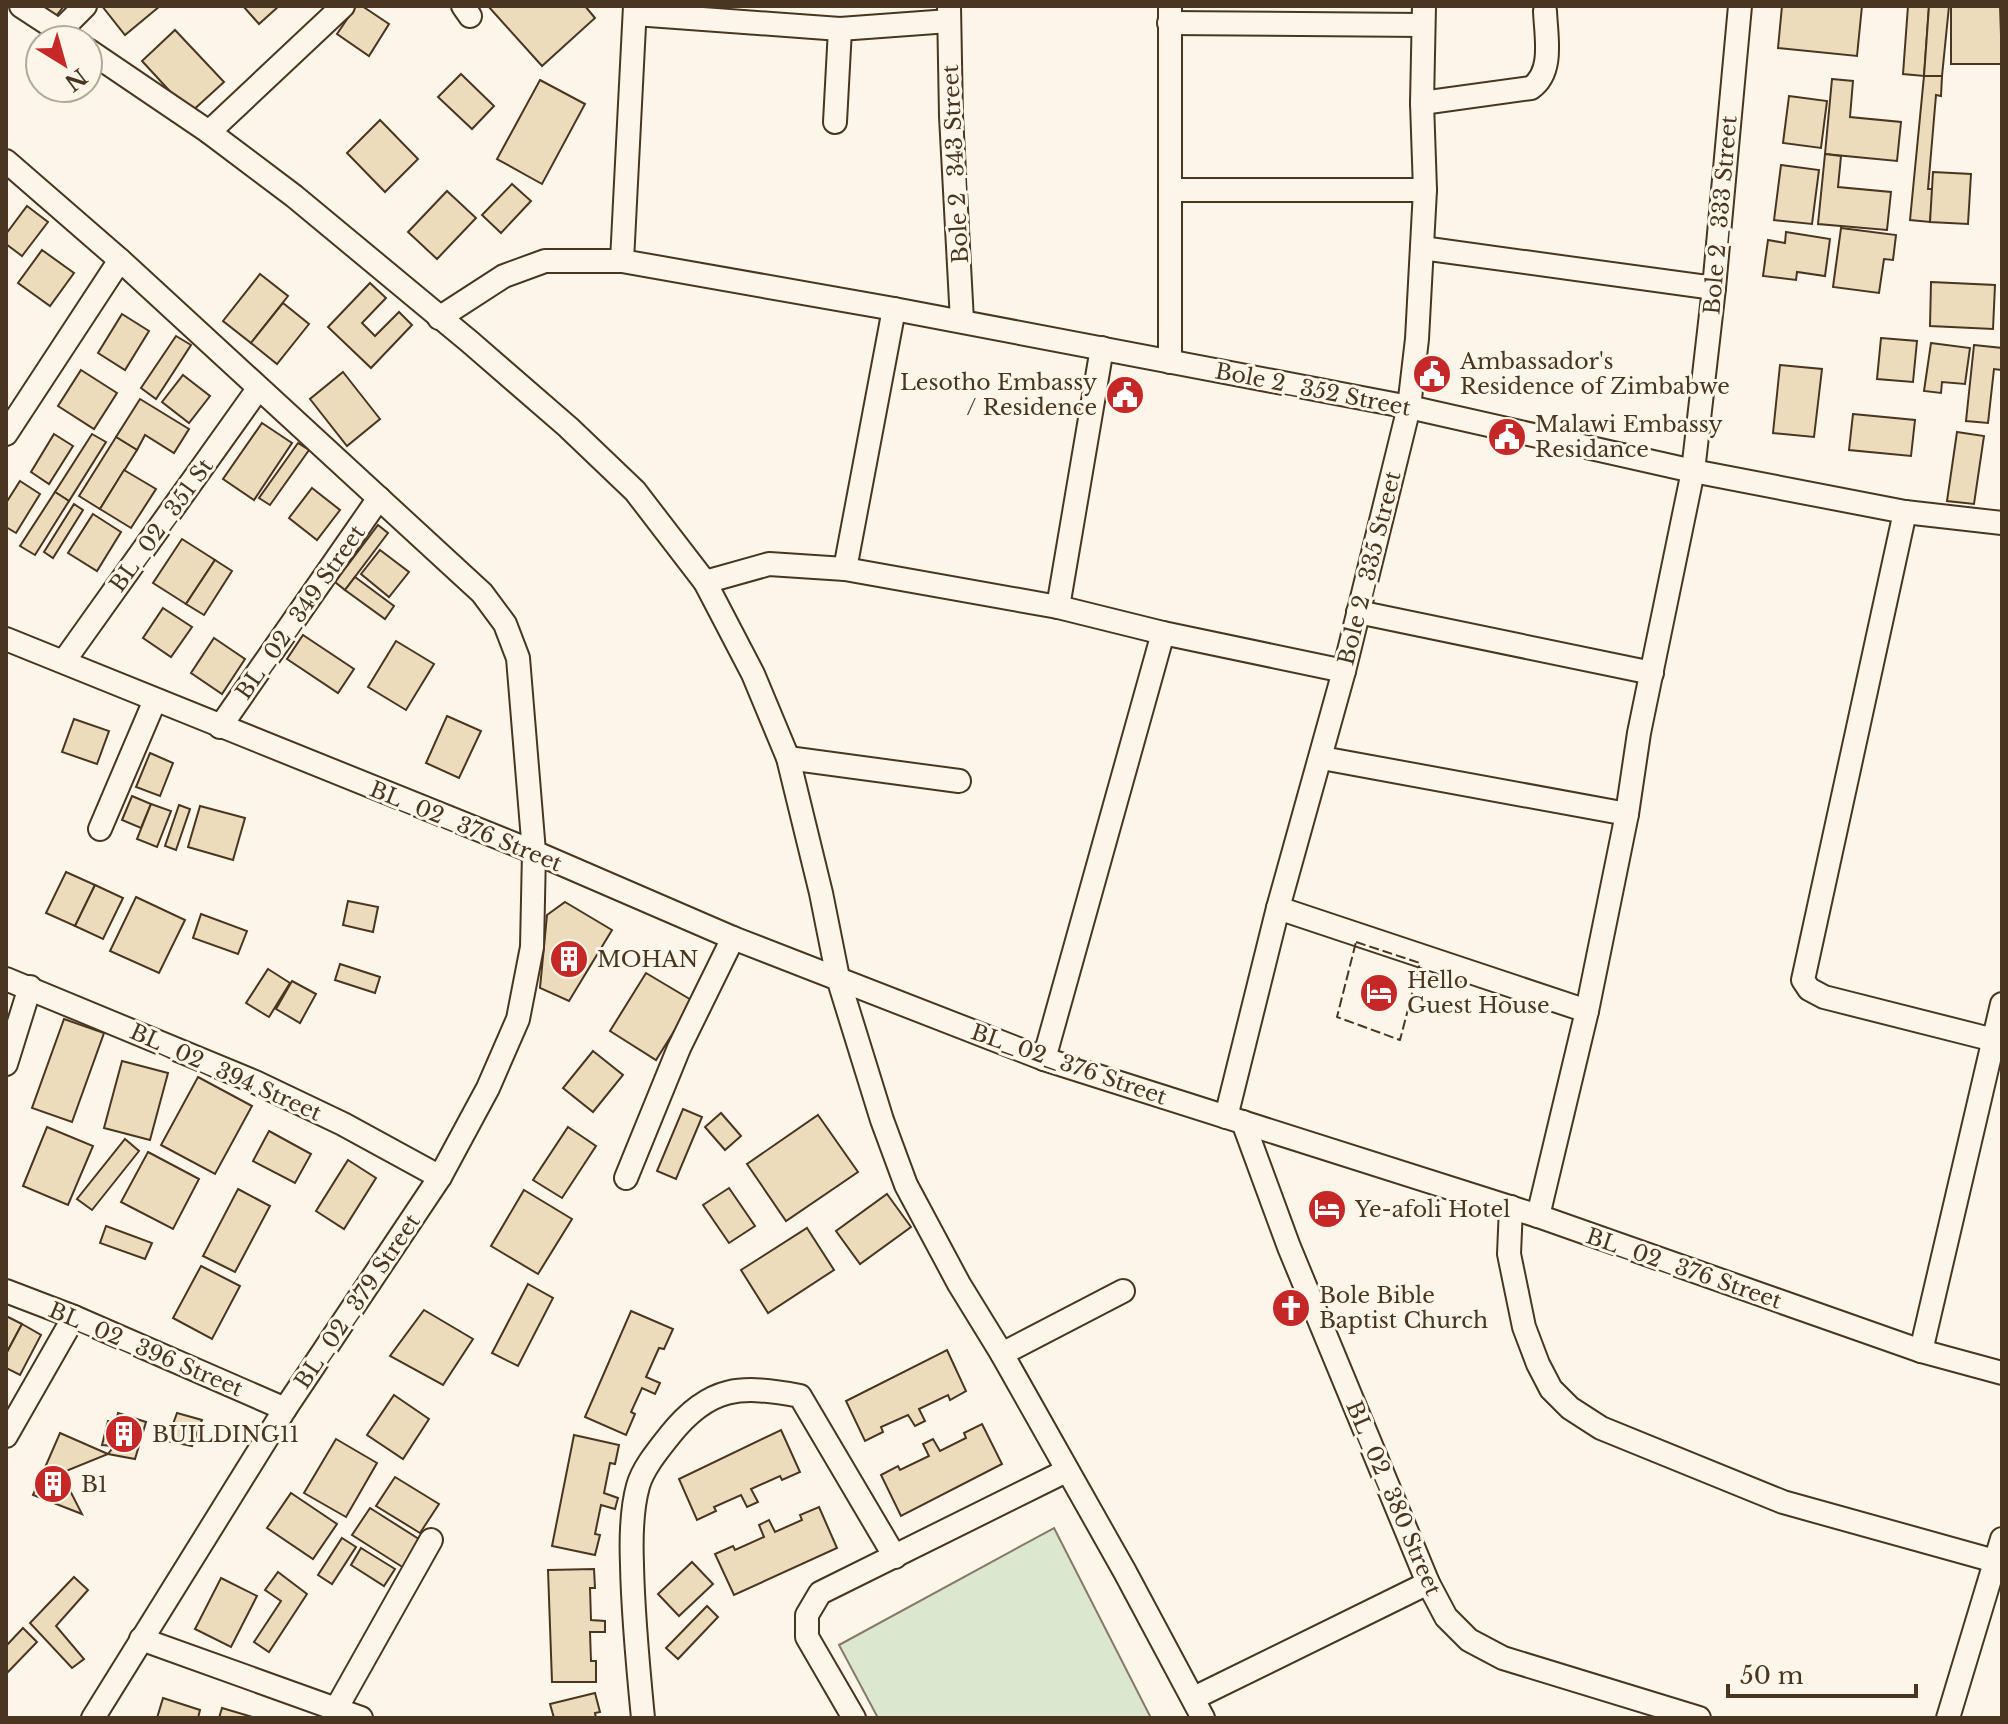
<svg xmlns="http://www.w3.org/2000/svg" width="2008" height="1724" font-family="'Libre Baskerville',serif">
<rect width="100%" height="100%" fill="#fbf6e9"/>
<polygon fill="#dce7d0" stroke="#887966" stroke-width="2" points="1054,1528 1151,1718 878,1718 839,1645"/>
<g fill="#ecdcbc" stroke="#4a3520" stroke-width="2">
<polygon points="43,6 64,6 56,16"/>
<polygon points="102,6 160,6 125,35"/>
<polygon points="243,6 279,6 259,24"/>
<polygon points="356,6 362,6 389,24 369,56 337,34"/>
<polygon points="488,6 585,6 595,18 542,66"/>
<polygon points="1782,6 1862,6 1857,56 1778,48"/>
<polygon points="1908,6 1929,6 1924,76 1903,74"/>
<polygon points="1929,6 1949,6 1942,76 1924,76"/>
<polygon points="1951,6 2000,6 2002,64 1951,64"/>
<polygon points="175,30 224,82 190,113 142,61"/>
<polygon points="461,74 494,106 472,129 438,97"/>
<polygon points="1924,76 1942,76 1941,96 1936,95 1928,189 1933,189 1930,222 1910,220"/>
<polygon points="1832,79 1853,81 1850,117 1901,122 1897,161 1825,154"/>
<polygon points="540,80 585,104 542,184 497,159"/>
<polygon points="1789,96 1827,101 1821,148 1783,143"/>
<polygon points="380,120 418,159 385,192 347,153"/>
<polygon points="1825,154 1841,156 1838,187 1891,192 1887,230 1818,224"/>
<polygon points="1781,165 1819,170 1812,224 1774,220"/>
<polygon points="1933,172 1971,174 1968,224 1930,222"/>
<polygon points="512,184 531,201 501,233 482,215"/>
<polygon points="447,191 476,218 437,259 408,232"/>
<polygon points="27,206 48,222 22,256 6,244 6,234"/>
<polygon points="1841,228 1896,235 1893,260 1884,259 1879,293 1833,287"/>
<polygon points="1786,232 1830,239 1825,276 1797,272 1796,280 1763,276 1768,240 1785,243"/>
<polygon points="42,250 74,273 50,306 18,283"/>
<polygon points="260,274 288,296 251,343 223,321"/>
<polygon points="1931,282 1995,285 1993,329 1930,326"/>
<polygon points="370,283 386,298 362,323 375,336 399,312 412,325 371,368 328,327"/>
<polygon points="283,303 309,324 277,364 251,343"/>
<polygon points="122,314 149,331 125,370 98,353"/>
<polygon points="176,336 191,345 156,399 141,388"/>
<polygon points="1881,338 1917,341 1913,382 1877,379"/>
<polygon points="1931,343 1970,348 1965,384 1942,382 1941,393 1924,391"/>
<polygon points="1974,345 2002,348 2002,370 1994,369 1988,423 1966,421"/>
<polygon points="1780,365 1822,369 1814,437 1773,433"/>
<polygon points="81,370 117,393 94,429 58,406"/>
<polygon points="343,372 380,419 347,446 310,399"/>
<polygon points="183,375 210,396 189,423 162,402"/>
<polygon points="140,399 189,429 174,453 145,435 137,450 116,437"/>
<polygon points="1853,414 1915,420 1911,456 1849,450"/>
<polygon points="262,423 292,443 254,500 223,479"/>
<polygon points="1957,432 1984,436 1974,504 1947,501"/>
<polygon points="54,434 73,446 49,484 31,472"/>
<polygon points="92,434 106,442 69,501 55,492"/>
<polygon points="116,437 137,450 100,509 79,496"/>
<polygon points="298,443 309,450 270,505 259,498"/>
<polygon points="124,470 156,489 131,528 100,509"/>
<polygon points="20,481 40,494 16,533 6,527 6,503"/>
<polygon points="312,488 340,510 317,540 289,518"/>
<polygon points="55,492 69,501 35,555 20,546"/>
<polygon points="74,504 83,510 53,558 44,552"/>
<polygon points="93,514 121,532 97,571 68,553"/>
<polygon points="378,525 388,533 345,590 335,582"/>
<polygon points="182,539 215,560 186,604 153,583"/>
<polygon points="380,550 409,572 389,597 361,574"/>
<polygon points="215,560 232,571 204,615 186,604"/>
<polygon points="355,577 394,606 385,619 345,590"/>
<polygon points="163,608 192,627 171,657 143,638"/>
<polygon points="303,635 354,669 338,693 287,659"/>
<polygon points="214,638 245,659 222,694 191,673"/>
<polygon points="396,641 434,664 406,710 368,687"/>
<polygon points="447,716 481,731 459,778 426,763"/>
<polygon points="74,719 109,731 97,764 62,752"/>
<polygon points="150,753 173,763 160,796 136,787"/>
<polygon points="132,796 151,804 141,828 122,820"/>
<polygon points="151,804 171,811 157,847 137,839"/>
<polygon points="179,805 190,809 176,850 165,846"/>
<polygon points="200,806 245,818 233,860 188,847"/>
<polygon points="66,872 95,885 75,926 46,913"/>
<polygon points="95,885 123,898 103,939 75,926"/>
<polygon points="136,897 185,920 159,973 110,951"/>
<polygon points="348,901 378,907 373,932 343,925"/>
<polygon points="565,902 612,930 569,1001 540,988 547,915"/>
<polygon points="201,914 247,931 238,954 193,938"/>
<polygon points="340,964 380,977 375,993 335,980"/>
<polygon points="268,969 290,983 269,1017 246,1003"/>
<polygon points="646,973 693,1001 656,1060 610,1031"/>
<polygon points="292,981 316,994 300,1023 276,1009"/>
<polygon points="64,1019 104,1033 72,1122 32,1108"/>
<polygon points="593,1051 623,1075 593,1112 563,1088"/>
<polygon points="122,1061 168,1073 150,1140 104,1128"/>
<polygon points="198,1077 252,1106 215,1174 161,1145"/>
<polygon points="683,1109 702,1117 676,1179 657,1171"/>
<polygon points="721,1113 741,1136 725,1150 705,1127"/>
<polygon points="818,1115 858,1172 786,1221 747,1164"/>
<polygon points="47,1127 93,1146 68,1205 23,1186"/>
<polygon points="568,1127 596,1146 562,1198 533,1180"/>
<polygon points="269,1131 311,1154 295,1183 253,1161"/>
<polygon points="125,1139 139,1151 92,1210 77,1199"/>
<polygon points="148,1152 199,1179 173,1229 121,1202"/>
<polygon points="348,1160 376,1178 344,1229 316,1211"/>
<polygon points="729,1188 755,1226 729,1243 703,1205"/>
<polygon points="238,1189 270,1206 235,1272 203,1256"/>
<polygon points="524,1190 572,1219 538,1274 491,1246"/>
<polygon points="887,1194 911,1227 860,1264 836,1231"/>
<polygon points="106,1226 152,1243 145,1259 100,1243"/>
<polygon points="807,1228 834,1270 768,1313 741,1270"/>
<polygon points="201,1266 240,1286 212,1339 173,1318"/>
<polygon points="528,1284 553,1298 518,1366 492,1353"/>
<polygon points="424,1310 473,1339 443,1385 390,1356"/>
<polygon points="631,1311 673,1329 664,1349 659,1348 646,1377 660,1383 655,1394 642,1388 631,1412 635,1414 626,1435 585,1417"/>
<polygon points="6,1316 22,1324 6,1354"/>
<polygon points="22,1324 41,1335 20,1375 6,1368 6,1354"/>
<polygon points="947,1350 966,1391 950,1400 948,1395 919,1409 925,1421 915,1426 908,1415 881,1427 883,1432 865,1441 846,1401"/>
<polygon points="394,1395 429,1419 403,1459 367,1435"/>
<polygon points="118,1413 146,1422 135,1459 108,1454 114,1446 102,1445 108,1421 116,1421"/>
<polygon points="177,1413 202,1420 192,1446 167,1441"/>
<polygon points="982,1424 1002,1464 901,1516 881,1475 898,1466 900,1470 929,1456 923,1444 933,1439 940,1451 966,1438 964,1433"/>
<polygon points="781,1430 800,1472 782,1480 780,1476 751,1489 758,1502 747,1507 741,1495 714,1507 716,1511 697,1520 679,1479"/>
<polygon points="60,1433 108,1454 61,1473 82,1514 33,1495"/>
<polygon points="574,1435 619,1445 615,1464 610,1463 604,1493 618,1498 615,1509 601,1505 595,1534 600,1535 595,1555 552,1546"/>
<polygon points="336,1439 377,1463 346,1517 304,1493"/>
<polygon points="395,1477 439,1504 420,1533 376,1506"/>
<polygon points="291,1493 337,1524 313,1559 267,1528"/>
<polygon points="819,1507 837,1548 734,1595 715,1554 733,1546 735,1550 764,1537 759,1525 769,1520 775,1532 802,1520 800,1515"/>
<polygon points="370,1508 422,1541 404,1568 352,1535"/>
<polygon points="342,1538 356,1547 332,1584 318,1575"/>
<polygon points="361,1548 395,1569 384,1586 351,1565"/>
<polygon points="692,1562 713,1584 679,1616 658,1594"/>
<polygon points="594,1569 595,1588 590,1588 591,1620 605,1621 605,1632 590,1632 591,1661 596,1661 596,1682 552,1682 548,1570"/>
<polygon points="278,1572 307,1594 269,1652 254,1642 281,1601 265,1590"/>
<polygon points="74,1577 88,1590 56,1626 84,1659 72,1668 30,1623"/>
<polygon points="221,1578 257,1596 231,1647 195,1629"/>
<polygon points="707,1606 718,1617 678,1659 666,1648"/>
<polygon points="23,1628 37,1642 6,1674 6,1646"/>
<polygon points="595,1693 600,1712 595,1713 596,1718 554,1718 550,1704"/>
<polygon points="163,1698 200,1710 198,1718 157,1718"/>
<polygon points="222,1708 256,1718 219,1718"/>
</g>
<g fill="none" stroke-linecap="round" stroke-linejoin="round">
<defs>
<g id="minor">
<polyline points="21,6 73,40"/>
<polyline points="463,6 470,16"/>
<polyline points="949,6 951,116 962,321"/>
<polyline points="1170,6 1170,362"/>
<polyline points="635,14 840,29 949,21"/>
<polyline points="1169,23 1423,25"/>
<polyline points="60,31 85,6"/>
<polyline points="88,50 209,132 294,196 470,342 568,427 635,491 705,582 753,674 788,758 821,893 838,978 882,1120 906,1185 959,1284 1002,1354 1125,1572 1203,1718"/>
<path d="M1422,103L1531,88C1554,72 1546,37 1545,11"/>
<polyline points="835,122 840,29"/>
<polyline points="209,132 343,6"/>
<polyline points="6,161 120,260 482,593 505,624 518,658 534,852 532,947 518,1019 488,1088 440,1177 285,1409 93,1718"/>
<polyline points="1171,190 1425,190"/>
<polyline points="1422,248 1714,288"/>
<polyline points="622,261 635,6"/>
<polyline points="439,318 504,276 545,261 622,261 894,309 1409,407 1693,471 1905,512 2002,523"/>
<polyline points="6,434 120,260"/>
<polyline points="1905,512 1803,980 1809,989 1824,997 1994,1040"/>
<polyline points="845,569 894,309"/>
<polyline points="705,582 769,564 845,569 1058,607 1163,633 1344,671"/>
<polyline points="1058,607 1102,348"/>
<polyline points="1358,612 1652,673"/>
<polyline points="6,639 534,852 733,938 1044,1059 1538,1216 1921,1351 2002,1373"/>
<polyline points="64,661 258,389"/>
<polyline points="220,727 379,498"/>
<polyline points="788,758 959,781"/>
<polyline points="1322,758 1627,814"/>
<polyline points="100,829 155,700"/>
<polyline points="1278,908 1587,1011"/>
<polyline points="6,979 255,1082 343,1124 440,1177"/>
<polyline points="1044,1059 1163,633"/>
<polyline points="6,1064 30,987"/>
<polyline points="1226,1117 1278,908 1344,671 1409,407 1417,339 1425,190 1422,103 1424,6"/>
<polyline points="1243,1122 1289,1247 1428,1583 1446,1617 1469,1640 1503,1658 1699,1718"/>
<polyline points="626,1178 679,1048 733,938"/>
<polyline points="1511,1207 1509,1254 1524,1327 1538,1364 1551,1389 1570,1408 1601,1428 1783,1502 2002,1563"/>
<polyline points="1538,1216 1587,1011 1627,814 1639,733 1693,471 1714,288 1740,6"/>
<polyline points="6,1291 74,1317 285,1409"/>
<polyline points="1921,1351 2002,1004"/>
<polyline points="1002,1354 1123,1291"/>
<polyline points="6,1436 74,1317"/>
<polyline points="141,1639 361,1718"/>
<polyline points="1194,1698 1428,1583"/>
<polyline points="336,1709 431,1540"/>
<path d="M643,1718C638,1667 633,1617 632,1565C631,1539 631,1511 638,1486C643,1468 659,1449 670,1435C710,1385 741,1385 800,1396L895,1557"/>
<polyline points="854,1718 807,1637 807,1615 820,1593 1066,1471"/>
<polyline points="1948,1718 2002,1539"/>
</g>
</defs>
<use href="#minor" stroke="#4a3520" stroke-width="26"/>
<use href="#minor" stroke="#fbf6e9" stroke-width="22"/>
<polygon stroke="#4a3520" stroke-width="2" stroke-dasharray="10 4" stroke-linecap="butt" points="1356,942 1420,963 1400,1040 1337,1017"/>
</g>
<defs>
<symbol id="civic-disc" viewBox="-11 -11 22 22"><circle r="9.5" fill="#c62828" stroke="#fbf6e9"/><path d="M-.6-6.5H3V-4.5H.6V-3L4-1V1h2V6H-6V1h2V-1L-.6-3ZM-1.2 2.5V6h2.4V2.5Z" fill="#fff"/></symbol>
<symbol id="building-disc" viewBox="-11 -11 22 22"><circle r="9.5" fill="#c62828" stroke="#fbf6e9"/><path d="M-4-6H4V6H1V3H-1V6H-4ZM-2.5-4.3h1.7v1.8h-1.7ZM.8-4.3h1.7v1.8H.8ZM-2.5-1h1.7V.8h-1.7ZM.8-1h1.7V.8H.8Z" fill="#fff"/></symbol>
<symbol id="hotel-disc" viewBox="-11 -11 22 22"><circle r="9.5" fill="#c62828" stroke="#fbf6e9"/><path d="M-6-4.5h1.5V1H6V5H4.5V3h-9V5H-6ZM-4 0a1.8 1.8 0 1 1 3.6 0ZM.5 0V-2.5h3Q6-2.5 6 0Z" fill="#fff"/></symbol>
<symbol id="church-disc" viewBox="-11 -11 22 22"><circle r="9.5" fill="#c62828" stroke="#fbf6e9"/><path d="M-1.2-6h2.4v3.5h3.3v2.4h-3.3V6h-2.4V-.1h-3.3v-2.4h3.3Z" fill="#fff"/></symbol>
</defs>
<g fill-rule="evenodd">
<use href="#civic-disc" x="1410" y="352" width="44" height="44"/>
<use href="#civic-disc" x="1103" y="373" width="44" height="44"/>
<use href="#civic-disc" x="1485" y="415" width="44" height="44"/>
<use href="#building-disc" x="547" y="937" width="44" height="44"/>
<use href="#hotel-disc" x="1357" y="971" width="44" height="44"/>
<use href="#hotel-disc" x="1305" y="1187" width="44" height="44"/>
<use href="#church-disc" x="1269" y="1286" width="44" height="44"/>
<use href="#building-disc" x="102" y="1412" width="44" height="44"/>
<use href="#building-disc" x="31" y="1462" width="44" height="44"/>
</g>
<g text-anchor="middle" stroke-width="6" stroke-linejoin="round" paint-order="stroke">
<g font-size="22" fill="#4a3520" stroke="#fbf6e9">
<text transform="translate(955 164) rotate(-93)" y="8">Bole 2_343 Street</text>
<text transform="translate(1720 215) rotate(-85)" y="8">Bole 2_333 Street</text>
<text transform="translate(1313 389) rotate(11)" y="8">Bole 2_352 Street</text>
<text transform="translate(161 525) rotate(-54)" y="8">BL_02_351 St</text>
<text transform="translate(1369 568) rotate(-76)" y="8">Bole 2_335 Street</text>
<text transform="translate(300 612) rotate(-55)" y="8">BL_02_349 Street</text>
<text transform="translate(466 826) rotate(22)" y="8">BL_02_376 Street</text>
<text transform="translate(1069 1064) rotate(19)" y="8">BL_02_376 Street</text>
<text transform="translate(226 1072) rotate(24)" y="8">BL_02_394 Street</text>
<text transform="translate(1684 1268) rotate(19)" y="8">BL_02_376 Street</text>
<text transform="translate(357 1301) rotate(-56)" y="8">BL_02_379 Street</text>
<text transform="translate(146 1349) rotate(23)" y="8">BL_02_396 Street</text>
<text transform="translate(1394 1498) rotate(67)" y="8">BL_02_380 Street</text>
</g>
<g font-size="22" fill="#4a3520" stroke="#fbf6e9" text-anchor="start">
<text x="1460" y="369">Ambassador's<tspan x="1460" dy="25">Residence of Zimbabwe</tspan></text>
<text x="1097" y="390" text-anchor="end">Lesotho Embassy<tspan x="1097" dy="25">/ Residence</tspan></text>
<text x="1535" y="432">Malawi Embassy<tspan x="1535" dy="25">Residance</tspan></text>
<text x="597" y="967">MOHAN</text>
<text x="1407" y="988">Hello<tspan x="1407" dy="25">Guest House</tspan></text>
<text x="1355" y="1217">Ye-afoli Hotel</text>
<text x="1319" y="1303">Bole Bible<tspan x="1319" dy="25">Baptist Church</tspan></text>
<text x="152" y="1442">BUILDING11</text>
<text x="81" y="1492">B1</text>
</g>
</g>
<rect width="2008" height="1724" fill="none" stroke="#4a3520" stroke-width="16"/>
<g transform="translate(64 64) rotate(143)"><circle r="38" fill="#fbf6e9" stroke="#b4a999" stroke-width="2"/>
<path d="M0-6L14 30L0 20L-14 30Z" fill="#c62828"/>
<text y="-12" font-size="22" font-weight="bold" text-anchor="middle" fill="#4a3520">N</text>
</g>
<path d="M1728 1684v12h188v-12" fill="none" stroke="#4a3520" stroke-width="4"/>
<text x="1740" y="1684" font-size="24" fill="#4a3520" stroke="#fbf6e9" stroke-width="6" paint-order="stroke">50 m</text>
</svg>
